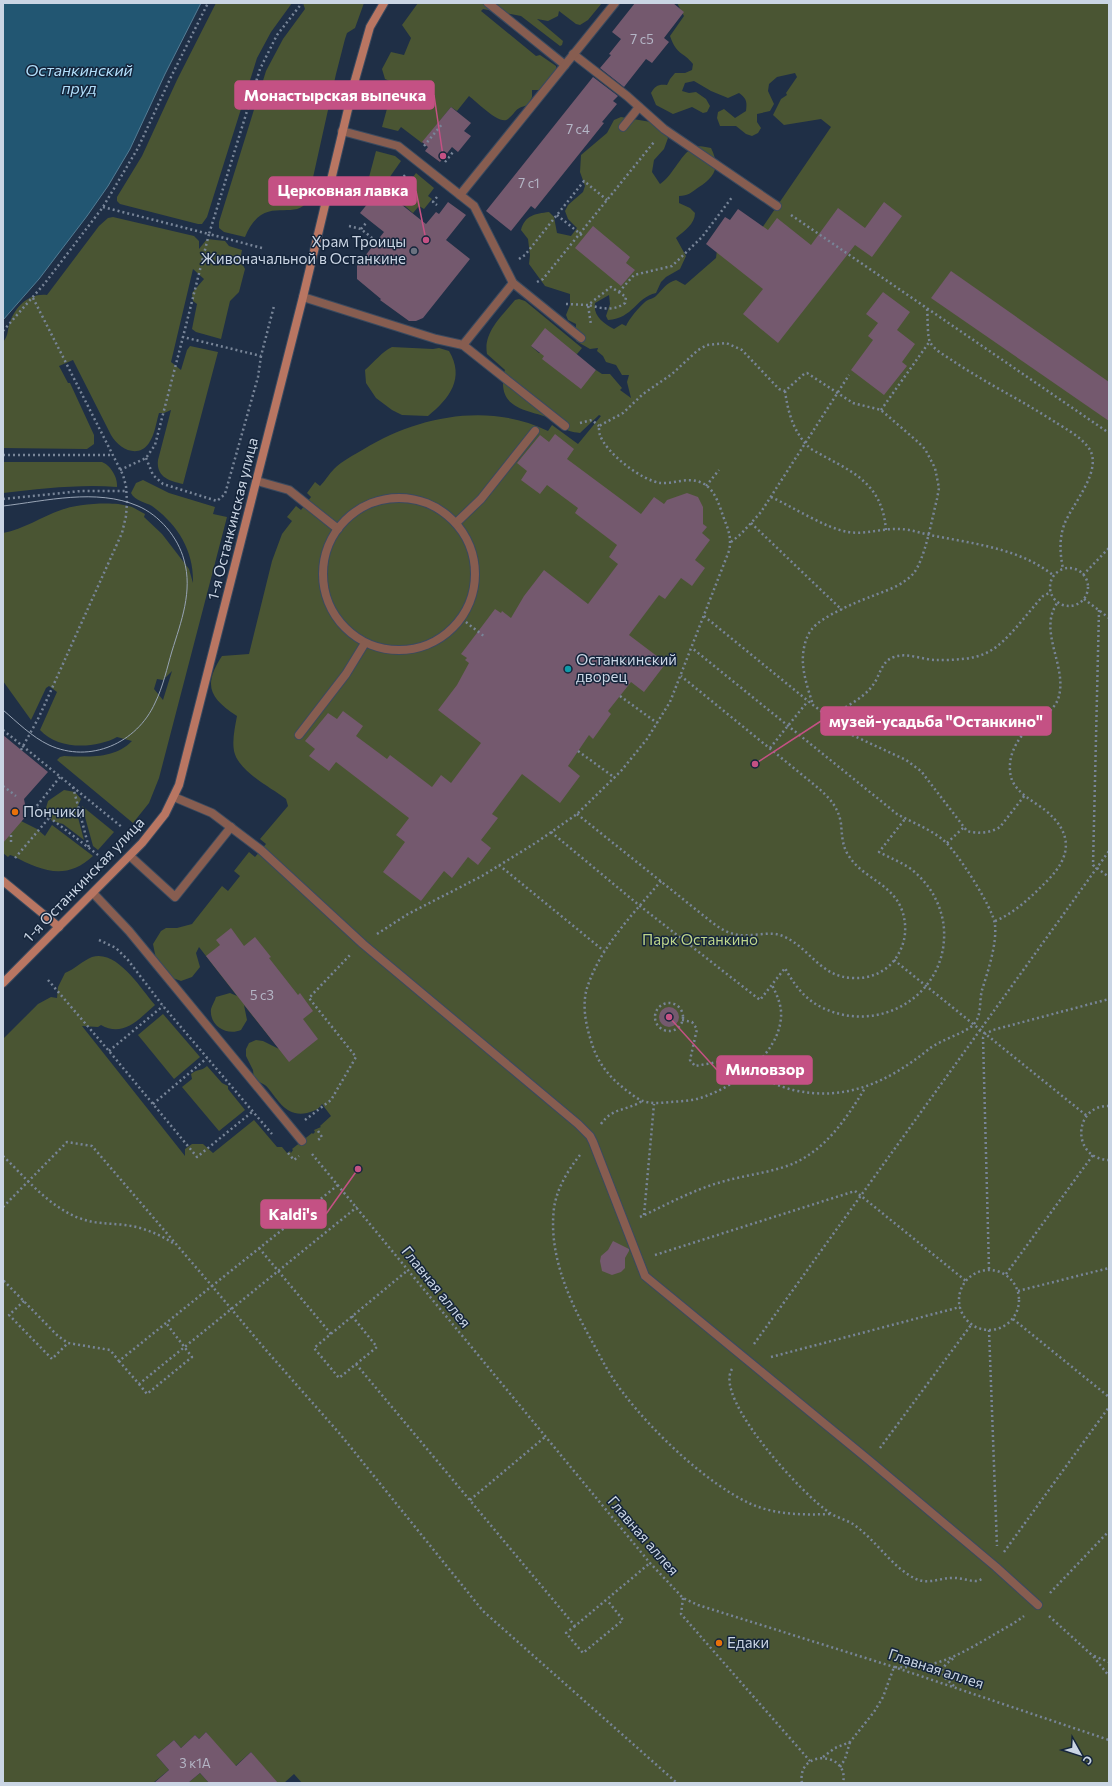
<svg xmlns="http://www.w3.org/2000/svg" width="1112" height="1786" font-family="Commissioner,sans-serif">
<rect width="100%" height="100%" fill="#1f2f46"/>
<g fill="#4a5533" fill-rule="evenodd">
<polygon points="216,3 292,3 271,32 257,58 207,217 202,224 198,224 120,204 117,201 117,197 142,156 177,80"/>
<path d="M303,3H364L355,28L347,33L345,39L336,74L308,200C294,224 264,191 245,237L224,232L219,228V222L266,71L283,39L305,9Z"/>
<path d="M418,3H602L588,20L580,25L576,24L559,11L558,16L548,21L537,19L563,41L562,45L560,46L521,16L483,9L481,11L536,56L540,55L556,66L557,75L543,90H532V97L528,105C513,109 518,111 508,119C500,126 477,102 469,96L457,111L451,107L422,143L401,127L398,131L382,127L394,83L385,79L382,69L391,52L404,55L411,38L402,25Z"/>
<path d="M677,3H1109V1783H302L294,1774L284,1783H272L251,1752L232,1769L206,1732L199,1739L195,1735L181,1748L174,1740L156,1755L169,1770L153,1783H3V1039L38,1004L51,997L57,998L58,987L65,973C75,969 82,961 92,957C117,949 141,989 155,1005C139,1019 123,1038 101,1025L98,1027L82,1026L185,1156V1149L192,1144H203L213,1153L254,1120L277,1147H282L287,1153L290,1151L291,1153L293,1150L292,1149L312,1133L313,1134L315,1132L314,1130L321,1127L320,1126L331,1116L322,1104C318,1110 314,1111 307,1113C286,1117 279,1101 268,1088C265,1084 259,1082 254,1080L253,1070L246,1056V1049L249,1043L256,1040L263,1041L279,1049L244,1005L247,1020L241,1030C227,1036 209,1026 211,1009C212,1005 215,1001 216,997L230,993L237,996L199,947L196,953L200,967L192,977L181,981L170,977L157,964L153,944L161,931L166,928H177L192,924L222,886L228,891L240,876L234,871L249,852L255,857L266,844L260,839L288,806L286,799C270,787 238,771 234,751C232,740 235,727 237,716C209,698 203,685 222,656L249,654L272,561L282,534L292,521L287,517L296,506L301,510L311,497L307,493L315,482L320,486C325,481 329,474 334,469C342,461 354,455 364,449C418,416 489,402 548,431L552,425L578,444L601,416L599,415L580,433C563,431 566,428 553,420C534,410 502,412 503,382C503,378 503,374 505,370L487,354C483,332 502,316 515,300L519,299L525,301L582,348L577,354L531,346L539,353H548L590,377L596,370L602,374H610L622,388L620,390L631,398L627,382L629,375H622L616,365L606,362L603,356L597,351L598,348L590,349L576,341V324L568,320L566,315L570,305V294L545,286L529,264L530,255L528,239L521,230C525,215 535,214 549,212L554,217L557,233L571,236L577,228L568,219L565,211L568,205L583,192L585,186L580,172L581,155L607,133L614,120L621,117L657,123L668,138L664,149L654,160L652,172L660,184C673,176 682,151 695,147C700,145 706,147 711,148C720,166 716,176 699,187C692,192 688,196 679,196V203L690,208L695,213C695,224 684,231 676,238L686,256L680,269L666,277L661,282L656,293C635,298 634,318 608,320L606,316L610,304L609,295L595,303C593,316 603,323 614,329L622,324L626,326C629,319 639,307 645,302C648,299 653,299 656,296C663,289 666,283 676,280L685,285L716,258L718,242L749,247L831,127L821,119L784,125L773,115L781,99L787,95L786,93L797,77L795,73L777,77L769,84L768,91L774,104L770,111L757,114V122L761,128L758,133L752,136L746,134L736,126H720L717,118L718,112L724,109L735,118L746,111C747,102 747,99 739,93L728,98L711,91L694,81L685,83L682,91L689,93L696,92L706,99L710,106L707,112L703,113L692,107L673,114L656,105L651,93C655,86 658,84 667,85L670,79L675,73H685L692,70L693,64C683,51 677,56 670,36L684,16Z"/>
<polygon points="376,151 395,156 401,161 380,191 368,181"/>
<polygon points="416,173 434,188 428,196 432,199 424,209 419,206 413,213 399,201 408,191 405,188"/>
<path d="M113,217L194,236L199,241V249L207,239L225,241L229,246L242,250L240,260L245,269L239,292L230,301L221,339L196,332L192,329L197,304L193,301L192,293L204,279L193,269L171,362L181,370L187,350L190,346L218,352L183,484C169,481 156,477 158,460L171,410L164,413H159C156,423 155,434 149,443C138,459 119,449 111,435L73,360L59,366L68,383H70L94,435V444L87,449L3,448V342C9,335 7,330 10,322C16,306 29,293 47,295L99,226L108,218Z"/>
<path d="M392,347L433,349L439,348L449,351C465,378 450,398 428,416L402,415L392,410L376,398L366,383L365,370C374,362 382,352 392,347Z"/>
<path d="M3,462H102C110,465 118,477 117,487C79,484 41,489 3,493Z"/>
<path d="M143,480L169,493L215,507L213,514L227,517L159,778L149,803L133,823L57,760L60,757L64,756C87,757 115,759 132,741L117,737C95,749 58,750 40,730L57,692L49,686L46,688L31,720L3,681V533C24,529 41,517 61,510C76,504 113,501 128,506C134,507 139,511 145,514L144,517L162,534L189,569L193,583C194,551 178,525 152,506C145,502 135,501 131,493L136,483ZM172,671L163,700L154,689L157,679L163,680Z"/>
<polygon points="64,790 75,792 81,799 76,810 84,840 63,824 52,821 46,808 48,801"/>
<polygon points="82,806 114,832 98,850 93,846"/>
<path d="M3,812L37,829L45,836L52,825L93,856C66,881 42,871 13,856L10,855L8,857L3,853Z"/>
<polygon points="163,1014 200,1057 174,1079 138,1035"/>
<path d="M207,1066L222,1083L228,1086V1089L245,1110L219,1131L182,1087L192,1079L191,1074C197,1069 202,1071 207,1066Z"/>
<polygon points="200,1773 209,1783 188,1783"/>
</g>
<polygon fill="#225672" stroke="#547c94" points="3,3 201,3 165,74 130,149 108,186 87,216 39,279 3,320"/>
<g fill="#74596e">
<polygon points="635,3 673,3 684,12 664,38 669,42 652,63 646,59 624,87 600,68 611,55 609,54 621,39 612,32"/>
<polygon points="593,77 618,96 613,101 617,104 602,122 604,123 535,209 531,206 511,231 486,211"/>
<polygon points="451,107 471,123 464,131 471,136 458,152 452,147 440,162 425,151 428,147 422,142"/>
<polygon points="386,181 403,194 397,201 426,224 436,212 439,214 448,202 466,215 446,240 470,259 423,318 416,321 409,321 380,300 381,299 357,279 357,266 384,232 360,213"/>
<polygon points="884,202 902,216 872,257 855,245 778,343 743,314 763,289 706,244 725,217 730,220 738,209 768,230 777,218 811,245 838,208 865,228"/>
<polygon points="593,226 630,257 626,263 635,270 621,286 575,248"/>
<polygon points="951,271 1109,382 1109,421 931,298"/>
<polygon points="883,292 910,312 897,330 915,344 902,362 907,366 884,395 851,370 873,340 868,336 878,323 866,314"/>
<polygon points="545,328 596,370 581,389 542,359 544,356 531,346"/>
<polygon points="555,434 574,449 567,459 641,514 654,497 664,504 667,500 687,493 698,497 703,507 703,524 707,527 702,533 710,540 695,560 705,568 692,586 681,578 665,599 659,595 629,635 666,663 644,692 631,682 608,711 611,714 593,739 589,735 568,766 580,776 560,803 522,774 492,814 498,818 481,840 491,848 478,865 468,857 452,878 444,871 421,901 383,872 405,842 396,835 409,818 336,762 329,771 309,756 315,749 305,741 328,713 337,719 343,711 363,726 356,736 387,759 390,755 432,787 441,775 451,783 481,743 438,710 457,685 469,663 465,660 467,658 461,654 495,609 501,613 502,611 511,618 524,596 544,570 588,604 618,564 609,557 617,545 575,513 578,508 547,485 540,494 521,480 527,471 517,463 540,435 549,442"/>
<polygon points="3,735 48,772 24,799 27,815 3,843"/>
<polygon points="231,928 244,946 255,937 271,957 269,958 298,995 300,993 313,1011 303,1019 318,1039 289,1062 206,956 220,945 216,940"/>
<circle cx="669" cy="1017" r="10"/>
<polygon points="613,1241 629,1249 629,1251 625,1258 625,1268 621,1272 612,1275 602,1271 600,1261 601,1256 608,1250"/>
<polygon points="206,1732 236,1766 251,1752 278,1783 209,1783 200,1773 188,1783 154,1783 169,1770 156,1755 174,1740 181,1748 195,1735 199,1739"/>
</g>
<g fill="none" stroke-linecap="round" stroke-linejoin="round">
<defs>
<g id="lane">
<polyline points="488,3 565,65"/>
<polyline points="573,54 627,96 664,129 777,206"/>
<polyline points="623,127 639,107"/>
<polyline points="342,131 398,146 460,195"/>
<polyline points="303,297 436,339 463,345 513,283"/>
<polyline points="581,338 513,283 474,206 460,195 615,3"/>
<polyline points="463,345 565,426"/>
<polyline points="257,481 289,490 338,529"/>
<circle cx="399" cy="574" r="76"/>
<polyline points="456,523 481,499 535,431"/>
<polyline points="299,735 346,674 365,643"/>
<polyline points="174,797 212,813 261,850 363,944 578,1124 590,1136 593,1142 645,1276 870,1461 996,1567 1038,1605"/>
<polyline points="130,856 175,897 231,827"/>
<polyline points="93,893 129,931 302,1141"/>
</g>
<g id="secondary">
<polyline points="3,881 59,927"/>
<polyline points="3,983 142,843 165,814 179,785 303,297 355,80 370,27 384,3"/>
</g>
</defs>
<use href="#lane" stroke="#3a4a5f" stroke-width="10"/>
<use href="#secondary" stroke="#3a4a5f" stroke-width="10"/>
<g stroke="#788598" stroke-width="2.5" stroke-dasharray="2 3" stroke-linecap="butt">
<polyline points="424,146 443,123"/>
<polyline points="445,162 453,152"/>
<polyline points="397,184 406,174"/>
<polyline points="437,197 433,202 437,205"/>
<polyline points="103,207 209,234 260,69 277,35 302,3"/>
<polyline points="557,215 584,237"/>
<polyline points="791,215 1109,433"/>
<polyline points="349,226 361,229 377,242"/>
<polyline points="361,229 366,223"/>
<polyline points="262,248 209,234 183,337 261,356 274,306"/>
<polyline points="519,259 525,255 584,181 607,200"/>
<polyline points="537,282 543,279 654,142"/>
<polyline points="619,292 634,275 672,266 702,237 733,196"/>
<path d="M566,304L588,305L611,287L626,297L625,303C613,312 601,308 588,305L591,325"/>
<path d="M927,309C928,316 927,336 930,342C934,350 946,356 953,361C986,383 1021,400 1055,422C1066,429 1083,438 1090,450C1102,472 1072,504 1064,525C1059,540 1060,553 1063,569"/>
<polyline points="3,331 45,283 103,207 138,148 171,77 208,3"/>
<path d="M785,391C788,413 794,434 811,449C849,471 882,480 886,530"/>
<polyline points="881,410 930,341"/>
<polyline points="580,423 592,420 599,426"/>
<polyline points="3,455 113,455"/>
<polyline points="146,458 153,475 163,484 217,501 225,494 258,377 261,356"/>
<polyline points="120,470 146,458 155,445 183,337"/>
<polyline points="706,486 719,470"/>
<path d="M771,497C793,507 825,528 848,532C866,535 882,528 899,529C911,529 923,534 935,536C976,544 1021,549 1054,576"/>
<polyline points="3,499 81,491 126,491"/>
<polyline points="751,523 842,610"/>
<polyline points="731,542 741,534 761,512 849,375"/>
<circle cx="1069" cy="587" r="19"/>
<polyline points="1083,575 1109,548"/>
<polyline points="1084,599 1109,618"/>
<polyline points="1099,610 1093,865 1109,877"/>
<path d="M704,616L813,705L852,735L906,760L921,771L967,831C977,834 991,833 1000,827L1025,795"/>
<polyline points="462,619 485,637"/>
<polyline points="620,696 657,723"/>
<path d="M828,717C843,708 862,700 873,685C880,676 881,661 894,657C907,652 923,660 936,660C953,660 975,660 990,651C1008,641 1028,612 1043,596L1051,592"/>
<polyline points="3,730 123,828"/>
<polyline points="770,748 808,701"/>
<polyline points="21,750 39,717 122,533 126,516 127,502 126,486 123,475 33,298"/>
<polyline points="578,751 615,778"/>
<polyline points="60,777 36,807 98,855"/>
<polyline points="3,786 16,796"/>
<polyline points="73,787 89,848"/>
<path d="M577,814L709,920C721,930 734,937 750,935C760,935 771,932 780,935C809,945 819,978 854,978C871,979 887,971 896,958C903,947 906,937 905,924C901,883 863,882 847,853C842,844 842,834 841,824C839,808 829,797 817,787L681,676"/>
<path d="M551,832L640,906L760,1000L785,968C793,983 804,998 819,1006C877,1037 948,996 944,929C942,905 930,884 911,869C901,862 890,858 879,852L905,819"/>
<polyline points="11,835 11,843"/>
<polyline points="947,843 963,828"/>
<polyline points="15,858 49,818"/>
<polyline points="499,865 604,951"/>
<path d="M661,881C634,913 602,945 588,985C581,1004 586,1026 592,1044C599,1066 612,1080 630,1093C634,1096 639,1100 643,1101C652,1104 661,1103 670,1102C682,1101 694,1101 706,1096C737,1085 779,1053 781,1017C782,1006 777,995 772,985"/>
<path d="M995,921C1015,913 1032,896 1047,881C1072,856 1073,833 1045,810C1033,801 1015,792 1011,777C1006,756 1018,737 1033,724C1043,716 1056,709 1059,696C1067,665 1037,630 1058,602"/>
<path d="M377,934L408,914L482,876L537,842L577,814L621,771L647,739L670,702L729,551C732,537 728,529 723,516C719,504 714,487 700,482C687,477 674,484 661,483C642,481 606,453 600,435C599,433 599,429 599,426L623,413L643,394L672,374L698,350L707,345L726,343L742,350L779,389L785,391L804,374L807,373L853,403L881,410L918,442L925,449L935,468L939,488L937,499C932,518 925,560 913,574C902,586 885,591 870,597C856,602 821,617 812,629C805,637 802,653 803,664C804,678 809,692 813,705"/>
<polyline points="99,940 116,948 128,960 163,1006 272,1134"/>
<polyline points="894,960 1087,1116"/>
<polyline points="48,980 109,1051 197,1157 252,1112"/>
<circle cx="669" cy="1017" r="14"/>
<path d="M682,1020L692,1022L697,1029L690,1060L695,1066L724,1061H744C749,1063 752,1067 755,1071C765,1080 780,1087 793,1090C846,1102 888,1082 929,1049C940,1040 968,1032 974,1024C982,1015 979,1001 982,990C988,971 997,944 995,925C994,909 955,848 942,839C928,828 911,822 897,814L692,648"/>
<polyline points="109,1051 163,1006"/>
<polyline points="153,1104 207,1058"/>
<path d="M1109,1106C1073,1105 1071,1159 1109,1160"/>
<polyline points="305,1120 331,1100 356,1057 309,998 350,955"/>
<path d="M601,1124C613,1107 627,1111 642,1101"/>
<polyline points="318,1131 322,1137 318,1140"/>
<polyline points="288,1153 294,1160 299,1156"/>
<polyline points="312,1154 650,1563 683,1598 698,1605 894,1667 1109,1740"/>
<path d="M580,1155C568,1170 557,1188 554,1208C548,1257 571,1304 594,1345C603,1362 612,1379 624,1394C653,1432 707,1484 751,1504C776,1515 803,1515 831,1514"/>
<path d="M3,1156C26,1178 48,1206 79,1218C94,1224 109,1223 125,1225C142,1227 159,1234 173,1243"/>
<polyline points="338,1185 212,1286 265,1349 340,1434 483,1611 677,1783"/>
<polyline points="3,1207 67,1142 92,1146 212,1286 119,1361 110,1350 68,1343 58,1336 3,1280"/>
<polyline points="644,1215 654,1104"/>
<path d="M640,1217C666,1205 691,1191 718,1183C740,1176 762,1174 784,1167C822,1155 845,1121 865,1088"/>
<polyline points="259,1248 331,1334"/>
<polyline points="655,1255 855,1191 966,1281"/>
<polyline points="989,1269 983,1038 985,1034 993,1030 1109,999"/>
<circle cx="989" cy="1300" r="30"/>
<polyline points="1006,1274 1093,1155"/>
<polyline points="1018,1291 1109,1268"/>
<polyline points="24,1301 9,1315 52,1359 68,1343"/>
<polyline points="352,1316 377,1347 339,1378 314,1348 408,1270"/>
<polyline points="1013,1319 1109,1397"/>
<polyline points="989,1330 997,1546"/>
<polyline points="754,1344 1109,851"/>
<polyline points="771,1357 960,1307"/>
<polyline points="119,1361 139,1384 357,1207"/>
<polyline points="356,1364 575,1626 650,1563"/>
<path d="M732,1369C713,1399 805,1497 830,1513C839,1519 849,1520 857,1527C877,1542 894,1569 916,1579C930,1585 941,1577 955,1578C962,1578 969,1581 976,1581C979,1581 981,1579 984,1578"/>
<polyline points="139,1384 147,1394 192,1357 166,1323"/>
<polyline points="880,1448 971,1325"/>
<polyline points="470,1500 545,1437"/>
<polyline points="1004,1552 1109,1407"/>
<polyline points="1050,1593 1109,1531"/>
<polyline points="683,1598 681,1614 810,1761"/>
<polyline points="1049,1616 1093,1656 1109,1676"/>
<polyline points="575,1626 566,1633 583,1653 623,1620 607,1600"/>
<polyline points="1094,1656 1109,1662"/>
<polyline points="954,1686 944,1677 942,1670 946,1664 955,1657"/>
<path d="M823,1757L835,1748L850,1742L874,1712L883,1697L894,1667C935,1669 955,1657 990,1637C1001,1630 1014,1624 1024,1616"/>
<polyline points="840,1767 845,1759 850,1742"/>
<path d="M802,1783C796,1749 850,1751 843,1783"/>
</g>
<use href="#lane" stroke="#875d50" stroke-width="8"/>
<use href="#secondary" stroke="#b97662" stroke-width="8"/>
<path stroke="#98a4b5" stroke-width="1" d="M3,506C46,501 96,488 138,506C159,515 178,537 184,560C193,591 181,622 172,651C167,668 163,687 155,703C137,743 90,764 49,745C32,737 17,722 3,710"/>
</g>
<circle fill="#6b7280" stroke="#15253b" stroke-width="1.5" cx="414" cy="251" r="4"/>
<circle fill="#0f9aa8" stroke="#15253b" stroke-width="1.5" cx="568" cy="669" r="4"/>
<g fill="#e8710a" stroke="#15253b" stroke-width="1.5">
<circle cx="15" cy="812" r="4"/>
<circle cx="719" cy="1643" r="4"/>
</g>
<g text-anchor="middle" stroke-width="3" stroke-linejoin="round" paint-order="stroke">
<g font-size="13" fill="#b4b6c6">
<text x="642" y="44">7 с5</text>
<text x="578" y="134">7 с4</text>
<text x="529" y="188">7 с1</text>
<text x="262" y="1000">5 с3</text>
<text x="195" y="1768">3 к1А</text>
</g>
<g font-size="15" fill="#cad5e4" stroke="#15253b" text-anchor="start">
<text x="406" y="247" text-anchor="end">Храм Троицы<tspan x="406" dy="17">Живоначальной в Останкине</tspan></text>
<text x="576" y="665">Останкинский<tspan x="576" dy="17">дворец</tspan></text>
<text x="23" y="817">Пончики</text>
<text x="727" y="1648">Едаки</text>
</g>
<g font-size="15" fill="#cad5e4" stroke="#15253b">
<text transform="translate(233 519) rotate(-76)" y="5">1-я Останкинская улица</text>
<text transform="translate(84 880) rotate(-46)" y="5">1-я Останкинская улица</text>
<text transform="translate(436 1287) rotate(51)" y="5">Главная аллея</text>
<text transform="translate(643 1536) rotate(49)" y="5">Главная аллея</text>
<text transform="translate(936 1669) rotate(18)" y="5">Главная аллея</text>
</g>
<g font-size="15" fill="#bed68b" stroke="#15253b">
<text x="700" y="945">Парк Останкино</text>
</g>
<g font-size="16" font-style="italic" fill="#b2dffb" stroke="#15253b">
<text x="79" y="76">Останкинский<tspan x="79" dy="18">пруд</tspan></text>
</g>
</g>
<path fill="none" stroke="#c45184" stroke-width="1.5" d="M443 156L434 95M426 240L416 191M755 764L821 721M669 1017L717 1070M358 1169L326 1214"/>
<g fill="#c45184" stroke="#15253b" stroke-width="1.5">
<circle cx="443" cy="156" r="4"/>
<circle cx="426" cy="240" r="4"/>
<circle cx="755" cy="764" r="4"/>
<circle cx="669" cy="1017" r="4"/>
<circle cx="358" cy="1169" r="4"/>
</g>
<g fill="#c45184" stroke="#c45184" stroke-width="1.5">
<rect x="235" y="81" width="199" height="28" rx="4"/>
<rect x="269" y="177" width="147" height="28" rx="4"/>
<rect x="821" y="707" width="230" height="28" rx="4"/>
<rect x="717" y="1056" width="95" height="28" rx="4"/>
<rect x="261" y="1200" width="65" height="28" rx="4"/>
</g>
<g font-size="16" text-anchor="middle" font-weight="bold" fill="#fff">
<text x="335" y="101">Монастырская выпечка</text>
<text x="343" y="196">Церковная лавка</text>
<text x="936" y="727">музей-усадьба "Останкино"</text>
<text x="765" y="1075">Миловзор</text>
<text x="293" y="1220">Kaldi's</text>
</g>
<rect width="1112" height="1786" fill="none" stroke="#cad5e4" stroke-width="8"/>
<g transform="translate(1080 1754) rotate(129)" stroke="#15253b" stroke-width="3" paint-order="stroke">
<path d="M0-3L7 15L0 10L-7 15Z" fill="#cad5e4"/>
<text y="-6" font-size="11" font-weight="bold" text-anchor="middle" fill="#cad5e4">С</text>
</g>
</svg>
